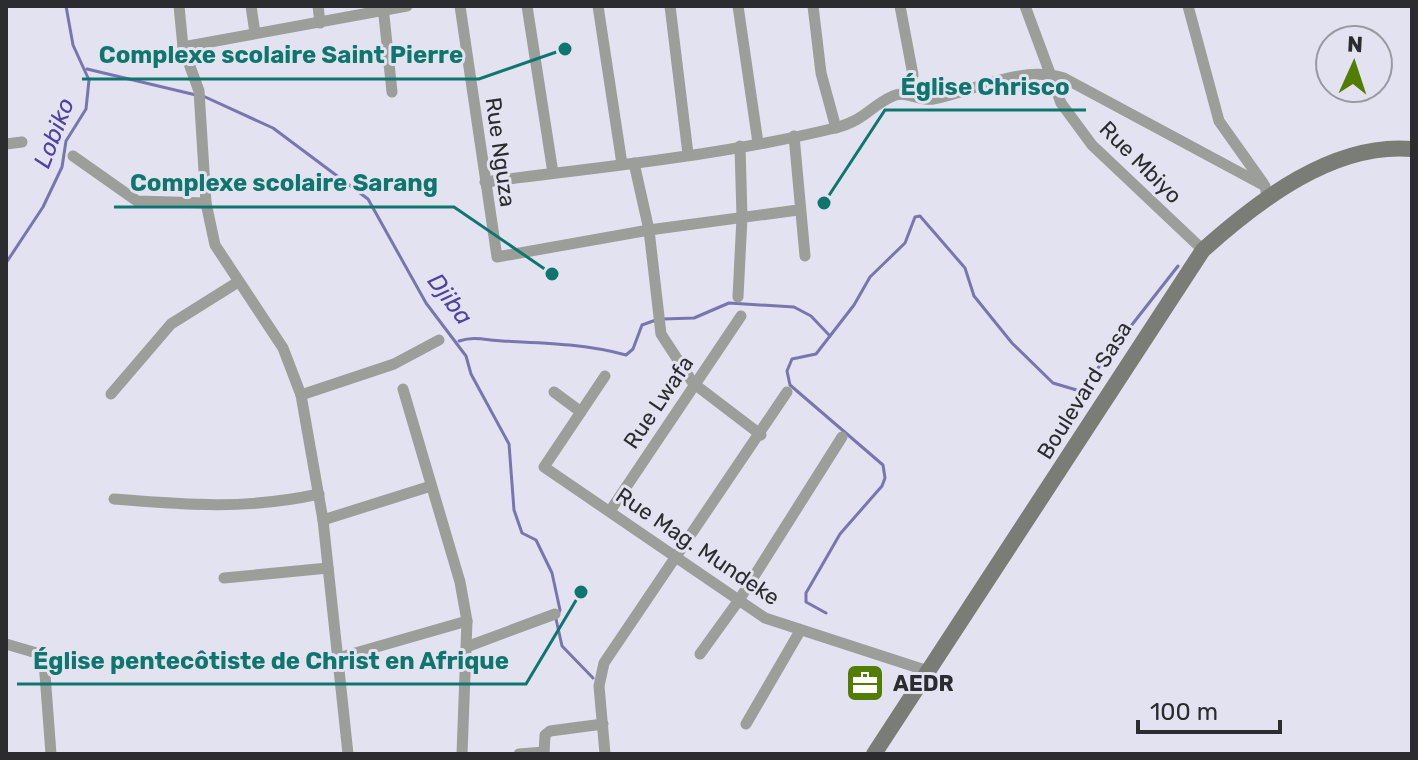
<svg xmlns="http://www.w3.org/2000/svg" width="1418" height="760" font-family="Rubik,sans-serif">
<rect width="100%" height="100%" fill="#e2e2f0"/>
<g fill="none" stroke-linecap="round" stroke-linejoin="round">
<g stroke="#7975af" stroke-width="3">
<polyline points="87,69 196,95"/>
<polyline points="203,96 273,128 368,199 426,303 466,356 471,374 509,444 514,510 522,533 536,540 552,573 560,610 556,619 562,646 593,678"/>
<polyline points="6,263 43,207 62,167 66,141 86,109 89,80 73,45 66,6"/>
<polyline points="663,319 694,318 729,303 794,307 811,316 830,336"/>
<path d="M459,341C475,336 485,340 502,341C545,343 585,344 626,355L633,349L642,325L656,320"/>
<polyline points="826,613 806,602 806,593 840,534 882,486 885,478 883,465 790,385 787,371 792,359 816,354 854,305 870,277 905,243 915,217 920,216 965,268 974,296 1012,343 1053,383 1080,391 1178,266"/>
</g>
<g stroke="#9b9e99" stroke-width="11">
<polyline points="179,6 183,47 199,91 206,203 215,245 283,348 301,395 323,520 348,754"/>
<polyline points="251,6 255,33"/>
<polyline points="318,6 320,23"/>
<polyline points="383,6 392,92"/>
<polyline points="460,6 497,257 649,230 798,210"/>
<polyline points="527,6 553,173"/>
<polyline points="598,6 622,164"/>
<polyline points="670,6 688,154"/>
<polyline points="738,6 758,143"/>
<polyline points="813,6 821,73 836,128"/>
<polyline points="900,6 913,75 902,94"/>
<polyline points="1025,6 1061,103 1092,145 1203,250"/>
<polyline points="1188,6 1219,121 1263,183"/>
<polyline points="183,47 407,6"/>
<polyline points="794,136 805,256"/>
<polyline points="6,144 22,142"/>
<polyline points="73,156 137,201 206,203"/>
<polyline points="634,163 649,230 661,334 693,383 761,435"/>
<path d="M485,182C601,167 720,156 835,128C866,120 870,106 893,96C906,90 921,102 934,99C977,90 1020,65 1064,78L1265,186L1267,196"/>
<polyline points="738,297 742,217 740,146"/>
<polyline points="605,376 544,467 765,618 928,671"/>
<polyline points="403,389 460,582 467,621 462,754"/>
<polyline points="554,392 581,412"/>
<polyline points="111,394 171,324 238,282"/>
<polyline points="301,395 394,364 439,340"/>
<path d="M114,499C188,505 245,510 319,494"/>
<polyline points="610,511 741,316"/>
<polyline points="323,520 431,486"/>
<polyline points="224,578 328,568"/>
<polyline points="6,644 40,654 44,661 51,754"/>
<polyline points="469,646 555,614"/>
<polyline points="700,654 739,600 842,437"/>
<polyline points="338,658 467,621"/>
<polyline points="746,724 800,631"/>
<polyline points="519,754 544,752"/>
<polyline points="544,754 545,735 550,731 603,724"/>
<polyline points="605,754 599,686 604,663 787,392"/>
</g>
<path stroke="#797d75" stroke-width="16" d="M874,754L1203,250C1258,201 1333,142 1412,149"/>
</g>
<defs>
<symbol id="office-square" viewBox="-11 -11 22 22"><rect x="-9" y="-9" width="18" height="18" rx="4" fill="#517d02" stroke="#e2e2f0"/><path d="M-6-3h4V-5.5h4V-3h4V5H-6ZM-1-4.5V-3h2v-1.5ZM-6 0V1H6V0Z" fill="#fff"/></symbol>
</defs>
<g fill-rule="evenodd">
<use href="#office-square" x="843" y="661" width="44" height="44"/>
</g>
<g text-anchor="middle" stroke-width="6" stroke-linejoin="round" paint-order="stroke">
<g font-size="22" fill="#2b2b30" stroke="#e2e2f0">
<text transform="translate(501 152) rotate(82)" y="8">Rue Nguza</text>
<text transform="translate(1141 162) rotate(45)" y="8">Rue Mbiyo</text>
<text transform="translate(1084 390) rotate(-58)" y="8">Boulevard Sasa</text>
<text transform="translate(658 402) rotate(-56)" y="8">Rue Lwafa</text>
<text transform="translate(698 546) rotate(34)" y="8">Rue Mag. Mundeke</text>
</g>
<g font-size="22" font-weight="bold" fill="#2b2b30" stroke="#e2e2f0" text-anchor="start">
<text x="893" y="691">AEDR</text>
</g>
<g font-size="24" font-style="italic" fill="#5141a0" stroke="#e2e2f0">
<text transform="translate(54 133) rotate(-69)" y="8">Lobiko</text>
<text transform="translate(450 299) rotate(53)" y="8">Djiba</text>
</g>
</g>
<path fill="none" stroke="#0f766e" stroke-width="3" d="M565 49L479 79H82M824 203L885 110H1086M552 274L454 207H114M581 592L526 684H17"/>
<g fill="#0f766e" stroke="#e2e2f0" stroke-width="3">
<circle cx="565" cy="49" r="8"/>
<circle cx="824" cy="203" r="8"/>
<circle cx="552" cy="274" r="8"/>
<circle cx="581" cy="592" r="8"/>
</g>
<g font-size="24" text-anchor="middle" font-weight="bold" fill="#0f766e" stroke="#e2e2f0" stroke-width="6" stroke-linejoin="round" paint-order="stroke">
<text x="281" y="63">Complexe scolaire Saint Pierre</text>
<text x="985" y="95">Église Chrisco</text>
<text x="284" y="191">Complexe scolaire Sarang</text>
<text x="271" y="669">Église pentecôtiste de Christ en Afrique</text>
</g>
<rect width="1418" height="760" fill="none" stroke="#2b2b30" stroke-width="16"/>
<g transform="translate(1354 64) rotate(3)"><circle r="38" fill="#e2e2f0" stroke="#9999a3" stroke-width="2"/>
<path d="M0-6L14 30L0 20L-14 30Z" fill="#517d02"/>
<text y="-12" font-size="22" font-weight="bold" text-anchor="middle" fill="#2b2b30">N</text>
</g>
<path d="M1138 720v12h142v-12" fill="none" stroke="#2b2b30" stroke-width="4"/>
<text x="1150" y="720" font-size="24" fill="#2b2b30" stroke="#e2e2f0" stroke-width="6" paint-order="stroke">100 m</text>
</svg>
